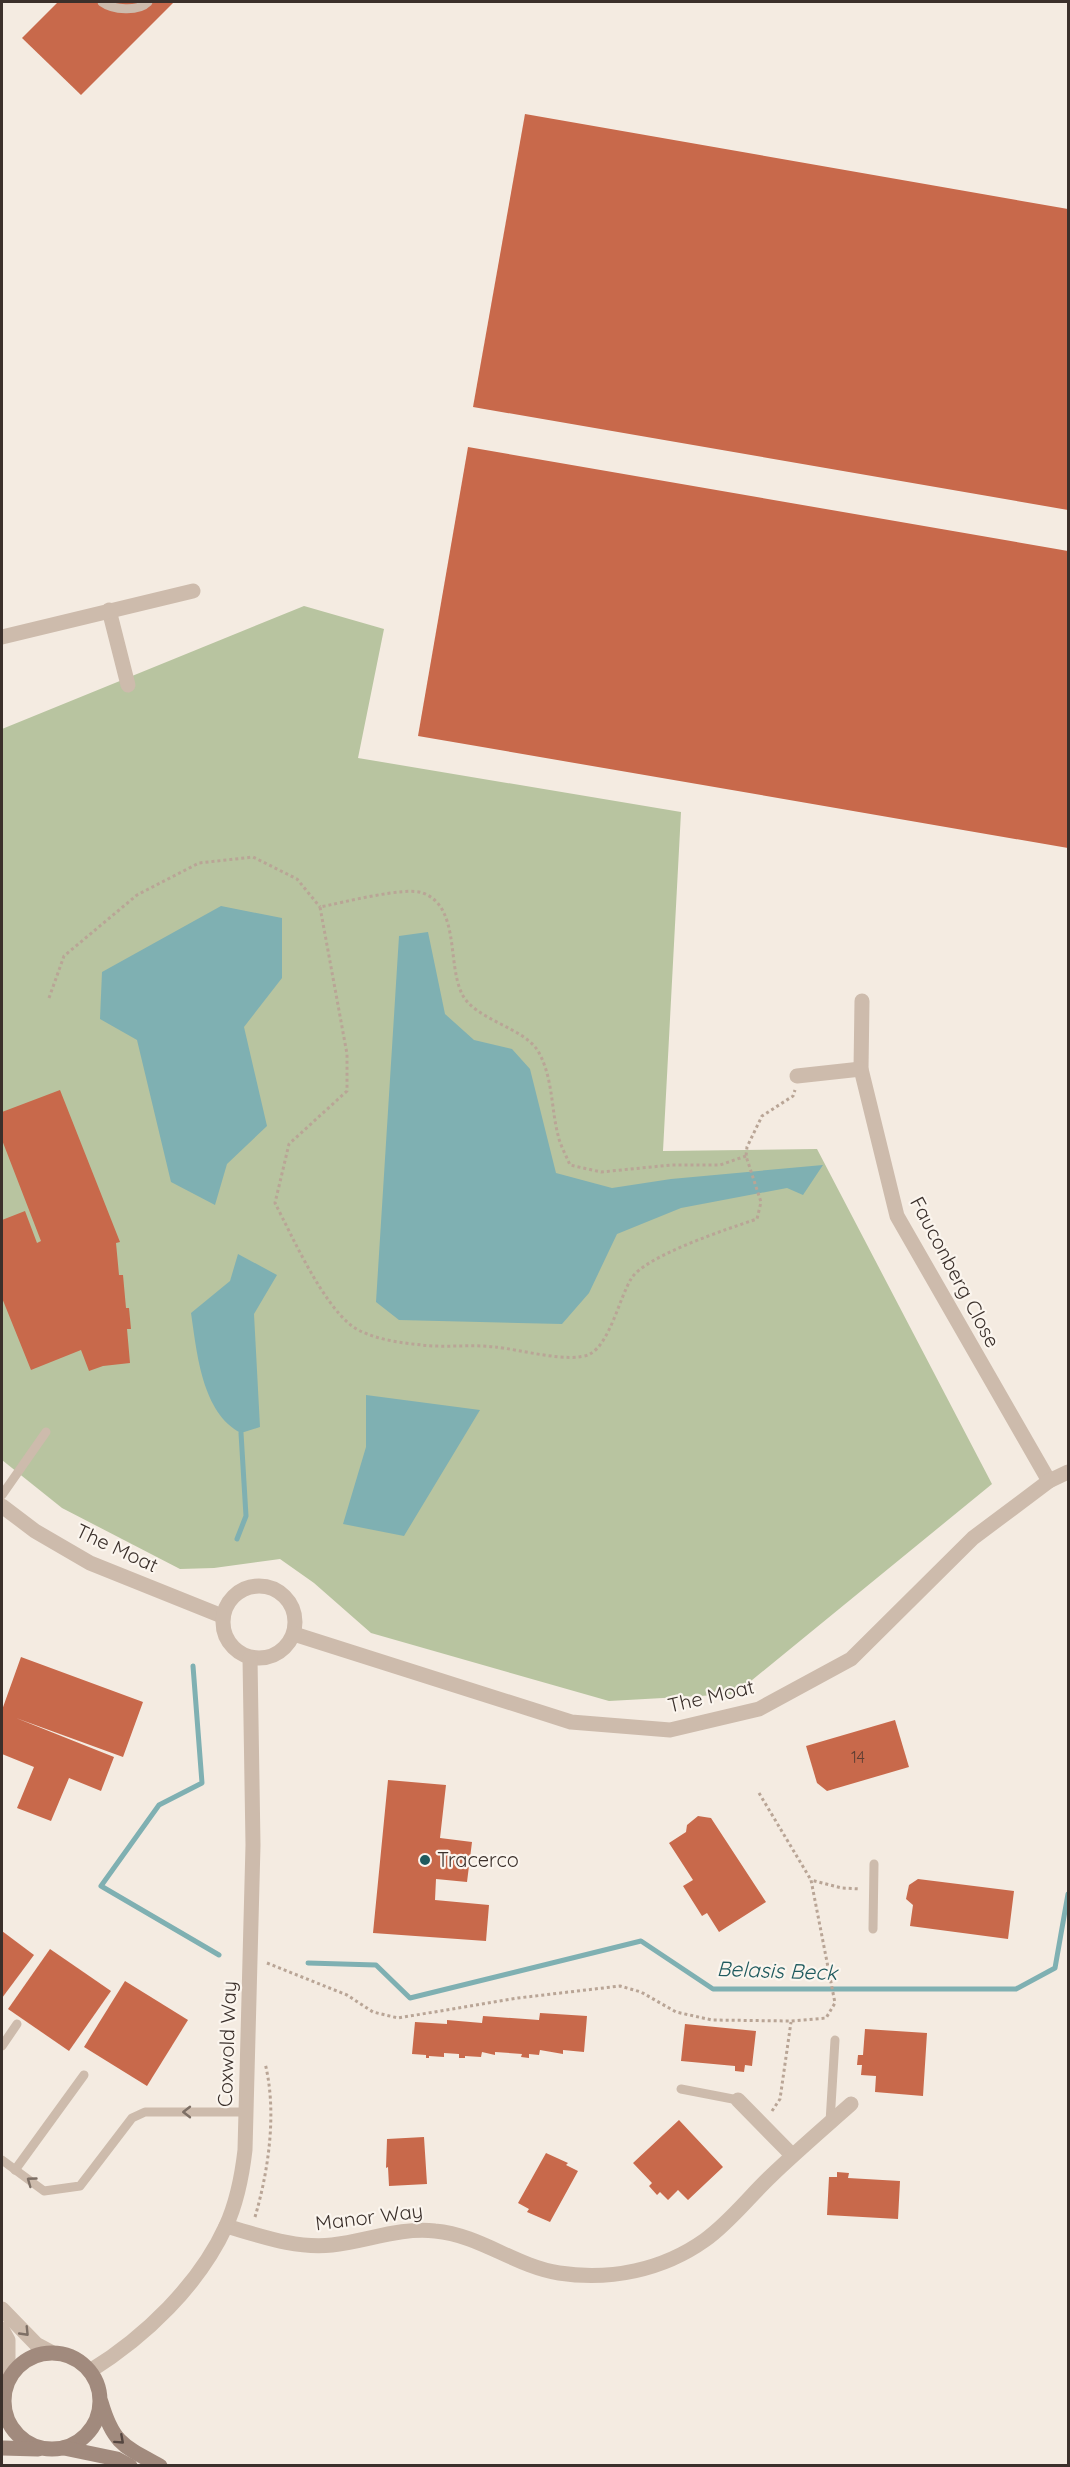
<svg xmlns="http://www.w3.org/2000/svg" width="1070" height="2467" font-family="Quicksand,sans-serif">
<rect width="100%" height="100%" fill="#f4ebe1"/>
<polygon fill="#b8c4a0" points="304,606 384,629 358,758 681,812 663,1151 817,1149 992,1484 735,1694 609,1701 371,1633 314,1583 280,1559 214,1568 180,1569 62,1508 2,1460 2,729"/>
<g fill="#7fb0b2">
<polygon points="221,906 282,918 282,978 244,1027 267,1126 227,1164 215,1205 171,1182 137,1040 100,1019 102,972"/>
<polygon points="428,932 445,1014 474,1040 512,1049 530,1069 556,1173 612,1188 671,1179 823,1165 803,1195 787,1188 681,1208 617,1234 589,1293 562,1324 399,1320 376,1302 399,936"/>
<path d="M238,1254L277,1275L254,1314L260,1427L241,1433C202,1413 197,1353 191,1313L230,1281Z"/>
<polygon points="366,1395 480,1410 404,1536 343,1524 366,1447"/>
</g>
<g fill="none" stroke-linecap="round" stroke-linejoin="round">
<g stroke="#7fb0b2" stroke-width="5">
<polyline points="237,1539 246,1516 241,1433"/>
<polyline points="193,1666 202,1783 159,1805 101,1886 219,1955"/>
<polyline points="308,1963 376,1965 410,1998 641,1941 713,1989 1016,1989 1055,1968 1068,1894"/>
</g>
</g>
<g fill="#c8694b">
<polygon points="58,2 174,2 81,95 22,38"/>
<polygon points="525,114 1068,209 1068,510 473,407"/>
<polygon points="468,447 1068,551 1068,848 418,736"/>
<polygon points="60,1090 120,1242 116,1243 119,1275 123,1275 126,1308 129,1308 131,1329 127,1329 130,1363 103,1366 89,1371 81,1350 31,1370 2,1298 2,1220 25,1211 37,1243 41,1241 2,1140 2,1112"/>
<polygon points="21,1657 143,1702 123,1757 16,1718 114,1757 101,1791 69,1778 51,1821 17,1808 34,1767 2,1754 2,1710"/>
<polygon points="895,1720 909,1767 827,1791 817,1783 806,1746"/>
<polygon points="388,1780 446,1785 440,1838 472,1842 467,1882 436,1879 435,1900 489,1905 486,1941 373,1933"/>
<polygon points="698,1816 711,1818 766,1902 719,1932 707,1913 702,1916 683,1886 693,1880 669,1843 686,1832 687,1825"/>
<polygon points="918,1879 1014,1891 1008,1939 910,1926 913,1905 906,1899 909,1885"/>
<polygon points="2,1931 34,1955 2,1998"/>
<polygon points="50,1949 111,1991 69,2051 8,2009"/>
<polygon points="125,1981 188,2020 147,2086 84,2047"/>
<polygon points="540,2013 587,2016 584,2052 563,2050 563,2054 540,2050 539,2055 529,2054 529,2058 521,2057 522,2054 495,2052 495,2055 482,2052 481,2057 465,2056 465,2058 459,2058 459,2054 444,2053 444,2057 429,2056 429,2058 426,2058 426,2055 412,2054 415,2022 447,2024 447,2020 482,2023 483,2016 539,2020"/>
<polygon points="685,2024 756,2031 752,2066 745,2065 744,2072 735,2071 735,2066 681,2061"/>
<polygon points="865,2029 927,2033 923,2096 875,2092 876,2076 861,2075 862,2065 857,2065 858,2055 863,2055"/>
<polygon points="679,2120 723,2167 688,2200 678,2190 668,2200 660,2192 657,2195 649,2186 652,2183 633,2163"/>
<polygon points="424,2137 427,2184 389,2186 388,2167 386,2168 387,2139"/>
<polygon points="546,2153 568,2163 566,2165 578,2171 550,2222 527,2212 529,2209 518,2203"/>
<polygon points="837,2172 849,2173 848,2178 900,2181 898,2219 827,2215 829,2177 837,2177"/>
</g>
<g fill="none" stroke-linecap="round" stroke-linejoin="round">
<g stroke="#b9a596" stroke-width="3" stroke-dasharray="3 3" stroke-linecap="butt">
<polyline points="49,998 64,956 137,895 199,863 253,857 297,879 320,907"/>
<path d="M746,1156L720,1165H671L601,1172L570,1165C566,1155 560,1145 558,1135C551,1108 553,1077 538,1051C523,1027 475,1020 462,994C447,963 460,907 423,893C406,886 341,903 320,907L347,1054V1091L289,1144L275,1203C293,1238 322,1303 352,1326C370,1339 401,1343 422,1345C446,1348 471,1344 495,1347C518,1349 570,1364 590,1354C610,1343 619,1299 631,1279C644,1256 730,1228 757,1219L761,1202L746,1156L747,1147L762,1116L793,1096L795,1090"/>
<polyline points="759,1793 811,1880"/>
<polyline points="267,1963 347,1995 373,2012 398,2018 518,1998 620,1986 641,1992 676,2012 712,2020 791,2021 826,2018 835,2003 811,1880 842,1888 860,1889"/>
<polyline points="772,2111 780,2099 791,2022"/>
<path d="M255,2217C269,2169 277,2111 265,2063"/>
</g>
<g stroke="#cdbbac" stroke-width="9">
<path d="M102,2C113,10 138,12 148,2"/>
<polyline points="2,1495 46,1432"/>
<polyline points="873,1929 874,1864"/>
<polyline points="2,2046 17,2024"/>
<polyline points="681,2089 738,2100"/>
<polyline points="830,2122 835,2040"/>
<polyline points="2,2160 44,2191 80,2186 132,2118 145,2112 246,2112"/>
<polyline points="15,2170 84,2075"/>
</g>
<g stroke="#cdbbac" stroke-width="15">
<polyline points="109,610 128,685"/>
<polyline points="2,637 193,591"/>
<polyline points="862,1001 861,1069 897,1216 1049,1481"/>
<polyline points="797,1076 861,1069"/>
<polyline points="2,1506 35,1531 90,1563 222,1616"/>
<circle cx="259" cy="1622" r="36"/>
<polyline points="294,1634 571,1722 670,1730 759,1709 851,1659 973,1538 1049,1481 1068,1472"/>
<polyline points="738,2100 792,2155"/>
<path d="M226,2226C261,2236 296,2249 332,2245C367,2241 400,2227 435,2231C480,2235 515,2266 559,2273C610,2281 663,2270 705,2240C729,2223 749,2197 770,2177C796,2152 824,2128 851,2104"/>
<polyline points="2,2309 36,2344 51,2352"/>
<polyline points="2,2329 8,2340 8,2380"/>
<path d="M90,2371C145,2337 199,2285 226,2226C237,2202 242,2176 245,2150L253,1845L250,1658"/>
</g>
<g stroke="#a18a7d" stroke-width="15">
<circle cx="52" cy="2401" r="48"/>
<path d="M101,2402C113,2443 123,2446 160,2466"/>
<polyline points="2,2448 38,2449"/>
<polyline points="64,2448 117,2459 130,2466"/>
</g>
</g>
<defs><path id="oneway-chevron" d="M-2-3.5L2.5 0L-2 3.5" fill="none" stroke-width="1.6" stroke-linecap="round" stroke-linejoin="round" transform="scale(1.5)"/></defs>
<g stroke="#7d6f65">
<use href="#oneway-chevron" transform="translate(187 2112) rotate(180)"/>
<use href="#oneway-chevron" transform="translate(31 2181) rotate(-144)"/>
<use href="#oneway-chevron" transform="translate(25 2332) rotate(46)"/>
</g>
<use stroke="#544640" href="#oneway-chevron" transform="translate(120 2440) rotate(42)"/>
<circle fill="#1f5a5e" stroke="#fbf5ee" stroke-width="2" cx="425" cy="1860" r="6"/>
<g text-anchor="middle" stroke-width="4.5" stroke-linejoin="round" paint-order="stroke">
<g font-size="16" fill="#5e3e33">
<text x="858" y="1763">14</text>
</g>
<g font-size="20" fill="#3b302b" stroke="#fbf5ee">
<text transform="translate(955 1272) rotate(62)" y="7">Fauconberg Close</text>
<text transform="translate(117 1548) rotate(25)" y="7">The Moat</text>
<text transform="translate(711 1696) rotate(-13)" y="7">The Moat</text>
<text transform="translate(227 2044) rotate(-88)" y="7">Coxwold Way</text>
<text transform="translate(369 2217) rotate(-7)" y="7">Manor Way</text>
</g>
<g font-size="20" fill="#3b302b" stroke="#fbf5ee" text-anchor="start">
<text x="437" y="1867">Tracerco</text>
</g>
<g font-size="21" font-style="italic" fill="#1f5a5e" stroke="#fbf5ee">
<text transform="translate(777 1971) rotate(2)" y="7">Belasis Beck</text>
</g>
</g>
<rect width="1070" height="2467" fill="none" stroke="#3b302b" stroke-width="6"/>
</svg>
